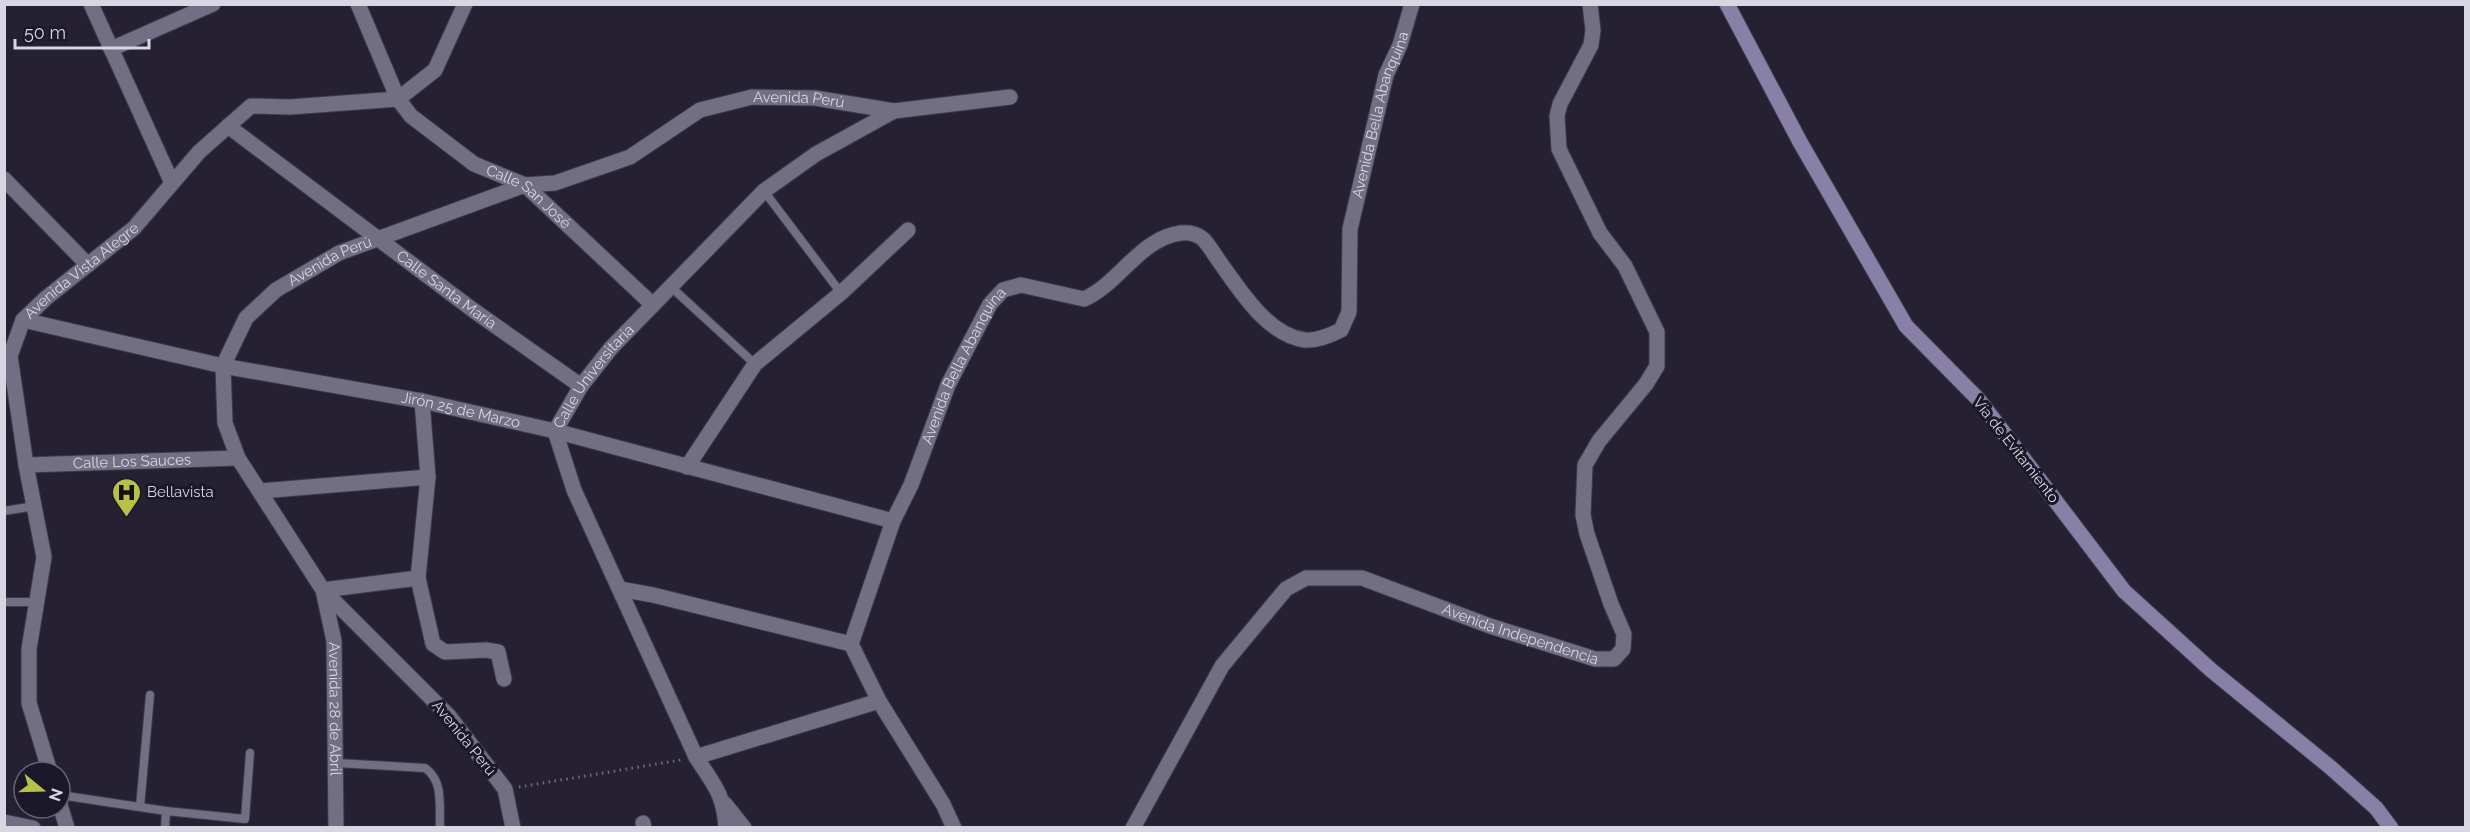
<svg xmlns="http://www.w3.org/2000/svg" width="2470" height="832" font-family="Raleway,sans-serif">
<rect width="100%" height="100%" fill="#252133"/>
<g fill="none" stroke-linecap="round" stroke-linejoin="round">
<defs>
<g id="service">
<polyline points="764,191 841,293"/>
<polyline points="671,287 755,364"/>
<polyline points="4,511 35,506"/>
<polyline points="4,602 37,602"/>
<path d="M337,763L425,768C444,781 439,806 440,828"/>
<polyline points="60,795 166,811 165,828"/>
<polyline points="140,807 150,695"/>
<polyline points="166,811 245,819 250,753"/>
</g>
<g id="minor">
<polyline points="91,4 172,183"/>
<path id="s1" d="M358,4L398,99L411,116L474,164L525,185L653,305"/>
<polyline points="111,49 213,4"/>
<path id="s2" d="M228,126L473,310L581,386"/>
<polyline points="4,179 88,265"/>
<path id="s3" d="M23,320L223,366L422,401L555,431L893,521"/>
<polyline points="422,401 428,477 418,578 433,644 445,652 486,650 498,652 504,679"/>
<path id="s4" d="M26,465L238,458"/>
<polyline points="687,467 755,364 841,293 908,230"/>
<polyline points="261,491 428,477"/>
<polyline points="620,589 653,595 851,644"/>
<path id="s5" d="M323,590L334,641L336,828"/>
<polyline points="323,590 418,578"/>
<polyline points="696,757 879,701"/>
<path id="s6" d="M50,772L29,703V649L44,557L26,465L10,356L23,320L46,298L134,228L199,152L251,106L290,107L398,99L435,70L465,4"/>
<polyline points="725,804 744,828"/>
<polyline points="60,805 67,828"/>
<polyline points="4,822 33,828"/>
<polyline points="643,823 644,828"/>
<path id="s7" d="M513,828L505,789L449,716L323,590L238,458L225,423L223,366L246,318L276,290L339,253L525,185L555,183L630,157L700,110L752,97L815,98L894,111L1010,97"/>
<path id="s8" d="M726,828C724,794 714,785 696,757L574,490L555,431L581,386L611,348L764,191L816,154L894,111"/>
<path id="s9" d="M954,828L943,804L879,701L851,644L893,521L911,485L948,385L990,304L1003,290L1021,285L1084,299C1119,284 1140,238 1181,233C1189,232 1197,234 1203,239C1209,245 1214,254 1219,261C1240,290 1267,335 1305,340C1316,341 1331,335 1341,330L1349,312L1350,229L1386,75L1400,45L1412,4"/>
<path id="s10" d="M1133,828L1222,666L1286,589L1306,578H1362L1490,626L1595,659H1614L1623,649L1624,634L1611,604L1587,534L1583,515L1585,465L1599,441L1646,384L1657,366V332L1625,266L1600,233L1559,149L1557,116L1560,104L1591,45L1593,30L1590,4"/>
</g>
<polyline id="secondary" points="1727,4 1800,142 1906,326 1978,399 2124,591 2211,670 2330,767 2376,808 2391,828"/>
</defs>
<use href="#service" stroke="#3e3c4a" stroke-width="10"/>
<use href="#minor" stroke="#3e3c4a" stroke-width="17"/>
<use href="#secondary" stroke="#3e3c4a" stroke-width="17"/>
<polyline stroke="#706d7c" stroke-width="3" stroke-dasharray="1.5 4.5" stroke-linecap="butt" points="519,787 681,760"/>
<use href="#service" stroke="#726f84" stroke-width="8"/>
<use href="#minor" stroke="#726f84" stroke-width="15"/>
<use href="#secondary" stroke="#8880a7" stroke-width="15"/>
</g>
<defs>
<symbol id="hospital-pin" viewBox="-11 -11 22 30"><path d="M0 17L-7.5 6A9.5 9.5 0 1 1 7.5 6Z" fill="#b8c147" stroke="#1b1829"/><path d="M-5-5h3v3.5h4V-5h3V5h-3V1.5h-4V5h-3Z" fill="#111"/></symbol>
</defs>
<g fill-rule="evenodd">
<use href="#hospital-pin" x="110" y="476" width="33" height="45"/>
</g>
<g text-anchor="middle" stroke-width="6" stroke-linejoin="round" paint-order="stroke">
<g font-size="15" fill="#d8d6e2" stroke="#1b1829">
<text dy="5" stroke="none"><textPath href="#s7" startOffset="1221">Avenida Perú</textPath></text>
<text dy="5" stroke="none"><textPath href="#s9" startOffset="1230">Avenida Bella Abanquina</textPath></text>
<text dy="5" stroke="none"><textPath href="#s1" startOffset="268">Calle San José</textPath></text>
<text dy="5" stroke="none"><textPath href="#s7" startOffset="717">Avenida Perú</textPath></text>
<text dy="5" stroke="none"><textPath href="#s6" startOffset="538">Avenida Vista Alegre</textPath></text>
<text dy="5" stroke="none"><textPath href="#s2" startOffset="273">Calle Santa María</textPath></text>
<text dy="5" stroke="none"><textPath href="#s9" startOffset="512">Avenida Bella Abanquina</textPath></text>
<text dy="5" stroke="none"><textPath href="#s8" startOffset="501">Calle Universitaria</textPath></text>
<text dy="5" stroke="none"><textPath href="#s3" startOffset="447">Jirón 25 de Marzo</textPath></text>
<text transform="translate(2016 450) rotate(52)" y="5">Vía de Evitamiento</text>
<text dy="5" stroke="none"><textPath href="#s4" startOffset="106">Calle Los Sauces</textPath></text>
<text dy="5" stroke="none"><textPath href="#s10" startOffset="532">Avenida Independencia</textPath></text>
<text dy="5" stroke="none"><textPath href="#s5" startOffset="120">Avenida 28 de Abril</textPath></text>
<text transform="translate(464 738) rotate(51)" y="5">Avenida Perú</text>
</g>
<g font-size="15" fill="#d8d6e2" stroke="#1b1829" text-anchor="start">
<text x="147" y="497">Bellavista</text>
</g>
</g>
<rect width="2470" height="832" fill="none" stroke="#d8d6e2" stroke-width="12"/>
<g transform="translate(42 790) rotate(109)"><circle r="28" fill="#1b1829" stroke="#676473" stroke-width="1.5"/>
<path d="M0-4.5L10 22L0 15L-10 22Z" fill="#b8c147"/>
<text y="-9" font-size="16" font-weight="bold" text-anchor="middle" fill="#d8d6e2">N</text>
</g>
<path d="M15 39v9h134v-9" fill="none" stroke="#d8d6e2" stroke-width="3"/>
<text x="24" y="39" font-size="18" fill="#d8d6e2" stroke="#1b1829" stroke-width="4.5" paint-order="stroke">50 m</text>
</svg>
